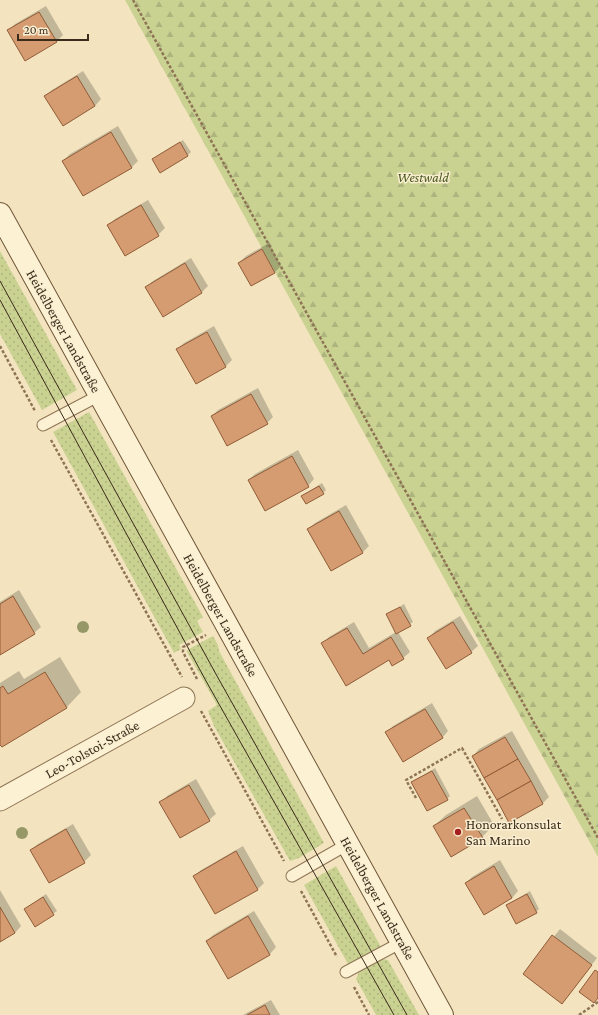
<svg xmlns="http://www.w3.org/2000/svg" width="598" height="1015" font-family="'Crimson Pro',serif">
<defs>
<pattern id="green-dots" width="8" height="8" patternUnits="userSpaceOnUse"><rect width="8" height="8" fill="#cad292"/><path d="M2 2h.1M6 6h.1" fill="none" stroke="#aeb47d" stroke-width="1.8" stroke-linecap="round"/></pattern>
<pattern id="forest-firs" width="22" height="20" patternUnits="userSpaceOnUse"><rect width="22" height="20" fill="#cad292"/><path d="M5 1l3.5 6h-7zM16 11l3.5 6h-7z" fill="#aeb47d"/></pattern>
</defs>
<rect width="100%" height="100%" fill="#f3e4bf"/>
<g fill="url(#green-dots)">
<polygon points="0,251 77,390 42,410 0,334"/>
<polygon points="89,412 203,617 197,621 203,632 179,645 181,649 174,653 53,432"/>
<polygon points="213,636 218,645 219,651 324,843 299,858 290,861 214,726 208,711 217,705 187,652 187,650"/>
<polygon points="336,866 381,947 348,964 304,885"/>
<polygon points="382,959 388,960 419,1015 376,1015 356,979 359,972"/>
</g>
<polygon fill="url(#forest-firs)" points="125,0 598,0 598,857"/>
<g fill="#0003">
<polygon points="46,6 63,35 56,42 9,30 15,24"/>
<polygon points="83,71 101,99 95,106 46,96 52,90"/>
<polygon points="118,126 138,161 132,167 83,195 63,161 70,154"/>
<polygon points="183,140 191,152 188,155 153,159"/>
<polygon points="148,200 165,228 158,235 125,254 109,225 115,219"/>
<polygon points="269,243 281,266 275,272 252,285 239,263 246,256"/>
<polygon points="191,258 208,286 202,292 163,315 146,287 153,281"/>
<polygon points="214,326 232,360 226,366 196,382 178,349 184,343"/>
<polygon points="258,388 273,417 267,423 212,416 218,410"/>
<polygon points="298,450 314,479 308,486 249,480 255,474"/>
<polygon points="322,483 326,490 323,493 302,496"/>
<polygon points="346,505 369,546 362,553 309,529 315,523"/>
<polygon points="19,590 41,627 34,633 0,653 0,602"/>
<polygon points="404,604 413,622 398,632 410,652 403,658 389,659 346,684 322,644 329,637 354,622 369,648 396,632 387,615"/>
<polygon points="460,616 478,646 471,652 429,638 435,631"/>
<polygon points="60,657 81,692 66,708 0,743 0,683 19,671 24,679"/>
<polygon points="432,703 448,731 442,738 387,733 393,726"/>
<polygon points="512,731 549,797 543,803 510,821 473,756 479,749"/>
<polygon points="435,768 450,796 447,799 412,782"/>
<polygon points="196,779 216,814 209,820 180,837 161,803 167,796"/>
<polygon points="477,796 494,825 482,837 434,826 446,815"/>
<polygon points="73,824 91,855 84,862 49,882 31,850 38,844"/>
<polygon points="243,846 264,883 258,889 216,913 195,876 201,870"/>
<polygon points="500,860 518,891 512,898 484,914 466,883 472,877"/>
<polygon points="0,890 21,926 15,933 0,941"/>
<polygon points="530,891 539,909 536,912 507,905"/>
<polygon points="46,894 57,911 35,926 25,909"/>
<polygon points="254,911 276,947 270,954 228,978 207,941 213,935"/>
<polygon points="560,929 597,958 562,1003 524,974"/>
<polygon points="271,1000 280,1015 243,1015"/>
</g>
<g fill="#d59c71" stroke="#905c38">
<polygon points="39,12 57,42 25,61 7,30"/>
<polygon points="77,76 95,106 63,126 44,96"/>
<polygon points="111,132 132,168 83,196 62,161"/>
<polygon points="180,142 188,156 160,173 152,159"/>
<polygon points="141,205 159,236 125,256 107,225"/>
<polygon points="262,249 275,273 251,286 238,263"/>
<polygon points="185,263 202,293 163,317 145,287"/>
<polygon points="207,332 226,367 196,384 176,349"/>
<polygon points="251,394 268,424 227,446 211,416"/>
<polygon points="292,456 309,487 265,511 248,480"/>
<polygon points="319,486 324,494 306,504 301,496"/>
<polygon points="339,511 363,553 331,571 307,529"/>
<polygon points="13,596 35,634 0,655 0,604"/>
<polygon points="400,607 411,626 396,634 386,614"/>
<polygon points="453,622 472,653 446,669 427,638"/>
<polygon points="347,628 363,654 391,637 404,659 392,666 389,660 346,686 321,643"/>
<polygon points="45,672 67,708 2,747 0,745 0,688 3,686 8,694"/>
<polygon points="425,709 443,738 403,762 385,732"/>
<polygon points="505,737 518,759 484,778 472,756"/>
<polygon points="518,759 531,781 497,800 484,778"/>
<polygon points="432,771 448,800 427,811 411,782"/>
<polygon points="531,781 543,804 509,823 497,800"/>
<polygon points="189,785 210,821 180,838 159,802"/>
<polygon points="464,808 483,838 451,857 433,826"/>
<polygon points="66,829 85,863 49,883 30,850"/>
<polygon points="236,851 258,890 215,914 193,876"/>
<polygon points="494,866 512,898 484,915 465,883"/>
<polygon points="527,894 537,913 516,924 506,905"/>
<polygon points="43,897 54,915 35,927 24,909"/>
<polygon points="0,907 15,933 0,942"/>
<polygon points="248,916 270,955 228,979 206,941"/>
<polygon points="552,935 592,965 562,1004 523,974"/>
<polygon points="595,970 598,972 598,998 594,1003 579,992"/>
<polygon points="265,1005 270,1015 247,1015"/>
</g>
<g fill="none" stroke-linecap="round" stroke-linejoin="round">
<defs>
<g id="lane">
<polyline points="43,425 100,395"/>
<polyline points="292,876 348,844"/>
<polyline points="346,972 402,942"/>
</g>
<polyline id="street" points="0,800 184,698"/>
<polyline id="secondary" points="0,214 442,1015"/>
</defs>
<use href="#lane" stroke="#8e7455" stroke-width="13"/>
<use href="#street" stroke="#8e7455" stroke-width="23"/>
<use href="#secondary" stroke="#6f5538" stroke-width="24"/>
<g stroke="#8e7455" stroke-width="2.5" stroke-dasharray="3 2" stroke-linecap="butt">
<polyline points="133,0 598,838"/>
<polyline points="0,346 35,411"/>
<polyline points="51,440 182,677"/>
<polyline points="197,679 183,652 183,647 206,635"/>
<polyline points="201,711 284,861"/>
<polyline points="416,798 406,780 462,748 502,819"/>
<polyline points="301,891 337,957"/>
<polyline points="354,987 369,1015"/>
<polyline points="579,1015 598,1002"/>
</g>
<use href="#lane" stroke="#fcf1d3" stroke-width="11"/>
<use href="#street" stroke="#fcf1d3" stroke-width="21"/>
<use href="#secondary" stroke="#fcf1d3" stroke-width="22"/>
<g stroke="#3b2b1b" stroke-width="1">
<polyline points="0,281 217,676 407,1015"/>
<polyline points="0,300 206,681 394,1015"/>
</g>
</g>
<g fill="#979868">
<circle cx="83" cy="627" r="6"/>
<circle cx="22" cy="833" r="6"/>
</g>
<circle fill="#a41f1e" stroke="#f9eed0" stroke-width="1.5" cx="458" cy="832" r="4"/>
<g text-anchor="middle" stroke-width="3" stroke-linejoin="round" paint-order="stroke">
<g font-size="14" font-style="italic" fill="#4b5a20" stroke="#f9eed0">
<text x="423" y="182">Westwald</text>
</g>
<g font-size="14" fill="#3b2b1b" stroke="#f9eed0">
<text transform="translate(64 331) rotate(61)" y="5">Heidelberger Landstraße</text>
<text transform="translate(221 615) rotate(61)" y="5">Heidelberger Landstraße</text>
<text transform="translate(92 749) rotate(-29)" y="5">Leo-Tolstoi-Straße</text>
<text transform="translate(378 898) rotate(61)" y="5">Heidelberger Landstraße</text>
</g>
<g font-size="14" fill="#3b2b1b" stroke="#f9eed0" text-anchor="start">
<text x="466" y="829">Honorarkonsulat<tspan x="466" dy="16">San Marino</tspan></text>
</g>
</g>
<path d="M18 34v6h70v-6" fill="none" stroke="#3b2b1b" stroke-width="2"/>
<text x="24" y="34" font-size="12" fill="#3b2b1b" stroke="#f9eed0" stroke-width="3" paint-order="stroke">20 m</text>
</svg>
